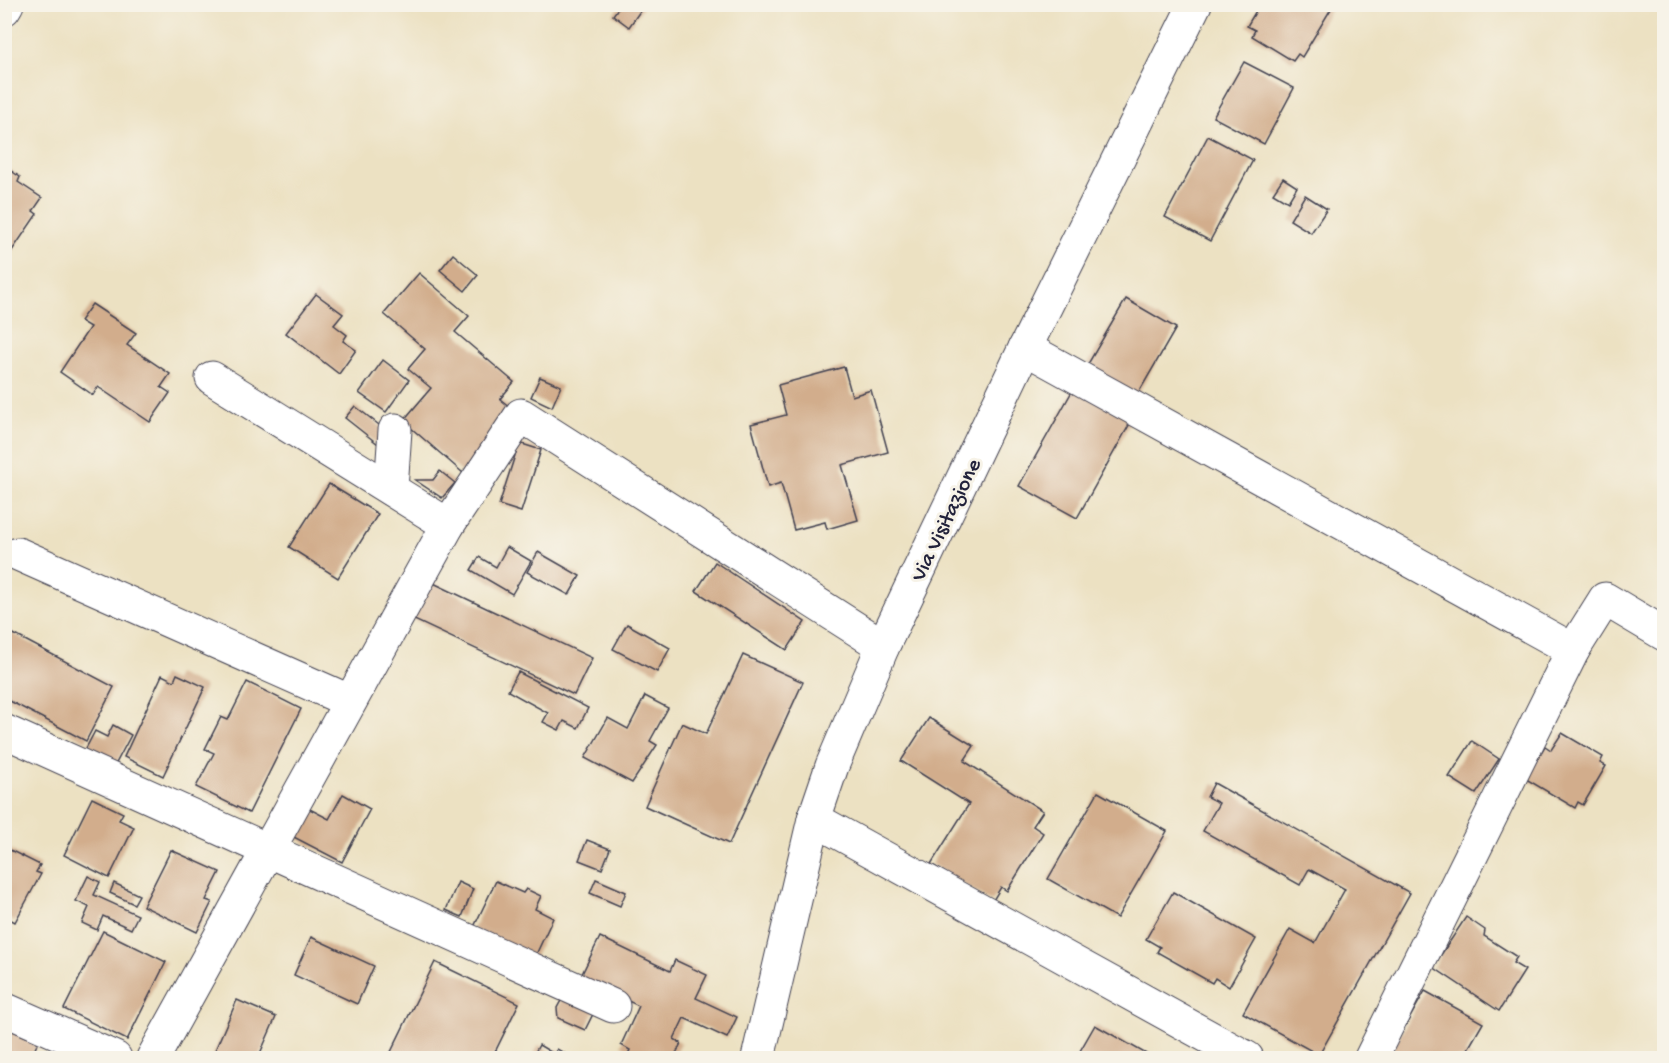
<svg xmlns="http://www.w3.org/2000/svg" width="1669" height="1063" font-family="'Gochi Hand',sans-serif">
<rect width="100%" height="100%" fill="#f7f3e8"/>
<filter id="ink" filterUnits="userSpaceOnUse"><feTurbulence type="fractalNoise" baseFrequency=".0167" numOctaves="2"/><feDisplacementMap in="SourceGraphic" scale="12" xChannelSelector="R" yChannelSelector="G"/><feConvolveMatrix kernelMatrix="1 2 1 2 8 2 1 2 1" color-interpolation-filters="sRGB"/></filter>
<filter id="wash" filterUnits="userSpaceOnUse"><feTurbulence type="fractalNoise" baseFrequency=".008" numOctaves="4" result="noise"/><feDisplacementMap in="SourceGraphic" scale="24" xChannelSelector="R" yChannelSelector="G"/><feGaussianBlur stdDeviation="1.35" result="paint"/><feColorMatrix in="noise" values="0 0 0 0 0 0 0 0 0 0 0 0 0 0 0 0 0 1.4 0 .05"/><feComposite in="paint" operator="in"/></filter>
<g filter="url(#wash)">
<rect width="100%" height="100%" fill="#ece1c2"/>
<g id="blocks">
<g fill="#d2ad8c">
<polygon points="621,4 645,4 629,27 613,15"/>
<polygon points="1260,4 1334,4 1302,57 1298,54 1293,61 1252,36 1255,30 1247,26"/>
<polygon points="1244,62 1294,88 1264,144 1213,117"/>
<polygon points="1208,136 1253,160 1210,241 1165,217"/>
<polygon points="4,166 20,177 18,182 42,198 33,211 37,214 7,258 4,256"/>
<polygon points="1283,178 1297,187 1288,202 1273,193"/>
<polygon points="1305,195 1327,209 1311,233 1290,220"/>
<polygon points="453,254 478,275 465,291 440,270"/>
<polygon points="419,273 469,316 455,332 514,382 500,399 511,408 498,431 463,473 403,421 431,388 408,369 425,349 384,314"/>
<polygon points="316,294 343,314 334,325 347,335 343,341 356,350 339,374 286,333"/>
<polygon points="1126,299 1176,328 1135,399 1085,369"/>
<polygon points="92,304 136,333 127,345 170,374 161,387 170,393 150,422 98,387 93,395 60,372 90,327 80,321"/>
<polygon points="383,360 409,380 386,412 359,393"/>
<polygon points="844,367 852,396 871,390 888,452 842,465 858,520 827,529 825,522 794,530 781,483 768,487 751,424 786,415 778,385"/>
<polygon points="540,377 561,386 552,407 531,397"/>
<polygon points="1075,386 1133,418 1077,518 1019,486"/>
<polygon points="355,406 388,432 378,444 345,418"/>
<polygon points="519,443 541,450 521,512 499,505"/>
<polygon points="440,471 455,483 442,498 415,480 433,480"/>
<polygon points="329,484 378,514 338,578 289,547"/>
<polygon points="507,547 531,561 512,594 471,570 479,557 496,567"/>
<polygon points="538,552 580,576 569,595 527,572"/>
<polygon points="715,562 805,622 787,650 696,591"/>
<polygon points="427,580 592,658 574,695 410,618"/>
<polygon points="627,624 670,648 657,672 613,649"/>
<polygon points="4,629 114,687 86,741 4,698"/>
<polygon points="743,655 803,682 729,844 645,806 682,723 706,734"/>
<polygon points="518,672 588,708 578,728 564,721 559,730 543,722 548,713 508,691"/>
<polygon points="177,674 205,687 163,776 124,757 162,675 174,681"/>
<polygon points="247,682 301,709 249,813 196,787 214,753 205,749 221,717 228,720"/>
<polygon points="645,696 668,708 650,741 657,745 632,783 585,758 608,718 628,729"/>
<polygon points="929,718 974,746 964,761 1043,811 1033,826 1043,833 1007,891 1001,887 992,902 931,864 969,804 901,761"/>
<polygon points="113,725 131,735 113,769 83,754 95,731 107,737"/>
<polygon points="1562,733 1603,757 1600,763 1606,766 1583,805 1578,802 1575,808 1526,779 1545,746 1551,750"/>
<polygon points="1472,741 1499,759 1476,794 1449,777"/>
<polygon points="4,755 10,757 4,769"/>
<polygon points="1214,783 1410,893 1319,1055 1243,1013 1290,929 1315,943 1345,889 1309,869 1300,885 1203,831 1219,803 1207,797"/>
<polygon points="1098,792 1167,831 1117,918 1048,879"/>
<polygon points="343,794 370,809 342,862 284,832 300,804 329,819"/>
<polygon points="92,798 123,813 119,820 134,827 109,878 64,855"/>
<polygon points="587,840 610,849 602,869 579,860"/>
<polygon points="4,847 40,865 36,872 41,874 15,922 4,916"/>
<polygon points="171,850 220,872 206,900 212,902 197,932 143,906"/>
<polygon points="88,876 100,882 94,895 138,915 131,929 103,916 97,930 82,923 89,907 76,901"/>
<polygon points="596,879 626,892 620,906 590,893"/>
<polygon points="496,881 523,893 526,889 541,896 535,909 553,918 534,959 473,929"/>
<polygon points="458,882 473,889 462,917 446,910"/>
<polygon points="114,883 139,895 134,904 110,893"/>
<polygon points="1173,892 1256,939 1229,987 1215,978 1212,983 1157,952 1160,947 1146,939"/>
<polygon points="1466,917 1485,930 1484,936 1517,957 1513,963 1525,970 1499,1011 1433,967"/>
<polygon points="103,931 166,962 127,1040 64,1009"/>
<polygon points="311,937 374,966 357,1004 294,975"/>
<polygon points="600,937 670,971 675,960 707,975 696,998 737,1017 727,1038 684,1018 674,1039 681,1043 674,1058 626,1058 630,1050 621,1045 639,1006 580,978"/>
<polygon points="435,962 519,1003 492,1058 388,1058"/>
<polygon points="1425,991 1483,1023 1465,1054 1474,1058 1392,1058 1394,1055 1390,1053"/>
<polygon points="563,997 596,1008 585,1030 558,1018 557,1008"/>
<polygon points="237,1000 276,1017 258,1058 216,1058 212,1057"/>
<polygon points="1095,1025 1150,1056 1149,1058 1076,1058"/>
<polygon points="4,1027 38,1042 31,1058 4,1058"/>
<polygon points="539,1045 554,1054 557,1049 573,1058 532,1058"/>
</g>
</g>
</g>
<g filter="url(#ink)">
<use href="#blocks" fill-opacity="0" stroke="#403f4f" stroke-width="1.5"/>
<g fill="none" stroke-linecap="round" stroke-linejoin="round">
<defs>
<g id="minor">
<polyline points="4,9 7,4"/>
<polyline points="1025,348 1573,650 1371,1058"/>
<polyline points="212,378 448,525 521,415 883,646"/>
<polyline points="391,489 395,430"/>
<polyline points="18,554 349,701"/>
<polyline points="1573,650 1605,599 1664,634"/>
<polyline points="4,731 613,1006"/>
<polyline points="814,819 1247,1058"/>
<polyline points="4,1009 115,1058"/>
<polyline points="153,1058 448,525"/>
<polyline points="758,1058 814,819 832,766 883,646 1025,348 1195,4"/>
</g>
</defs>
<use href="#minor" stroke="#403f4f" stroke-width="35"/>
<use href="#minor" stroke="#fff" stroke-width="33"/>
</g>
</g>
<g text-anchor="middle" stroke-width="6" stroke-linejoin="round" paint-order="stroke">
<g font-size="22" fill="#22223b" stroke="#f7f3e8">
<text transform="translate(944 519) rotate(-64)" y="8">Via Visitazione</text>
</g>
</g>
<rect width="1669" height="1063" fill="none" stroke="#f7f3e8" stroke-width="24"/>
</svg>
